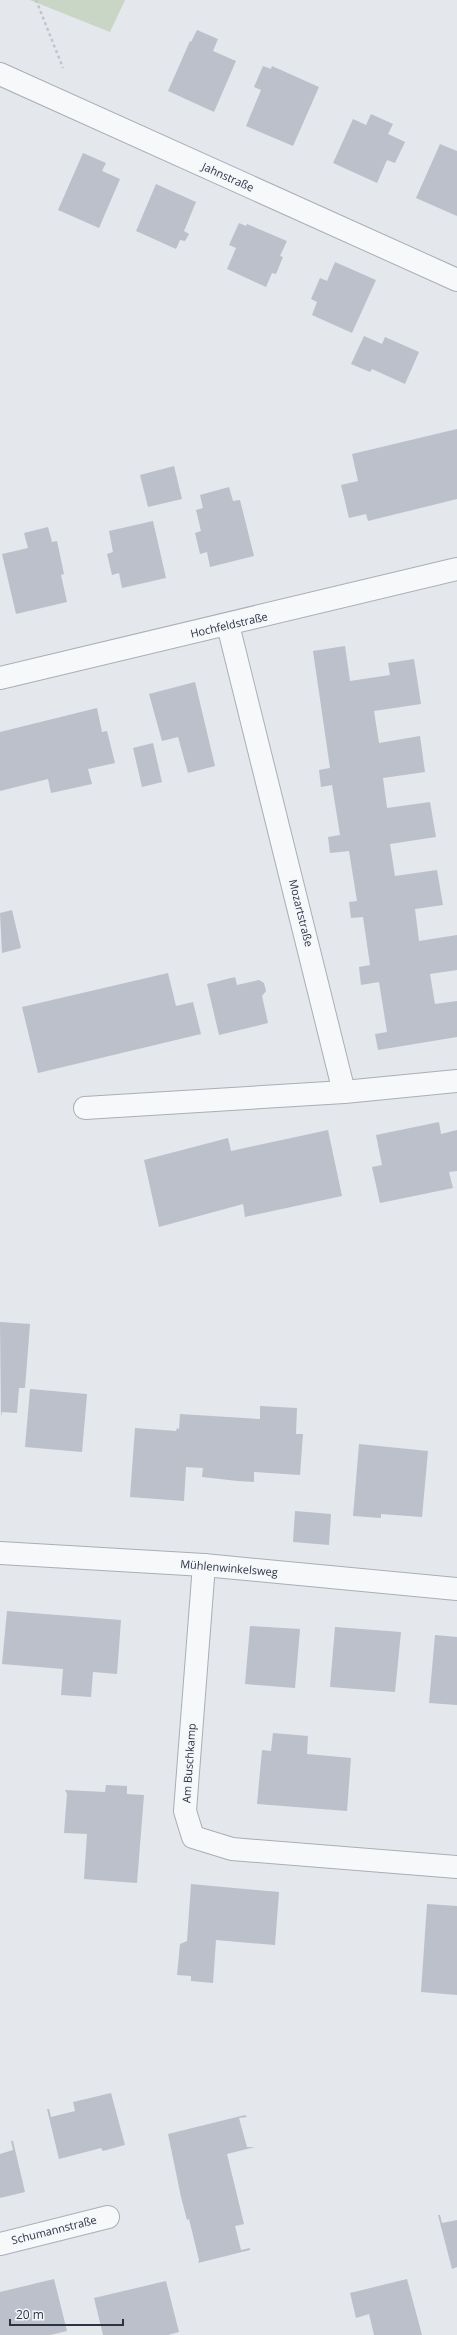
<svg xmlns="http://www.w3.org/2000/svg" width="457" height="2335" font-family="'Open Sans',sans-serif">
<rect width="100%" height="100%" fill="#e4e7ec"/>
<polygon fill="#c9d6c5" points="30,0 125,0 110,32"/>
<g fill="#bbc0ca">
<polygon points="197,30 218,39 213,51 236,61 214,112 168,91 190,41 191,42"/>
<polygon points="263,66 271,69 272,66 319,87 293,146 246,126 261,90 254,87"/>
<polygon points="371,114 393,124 388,134 405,142 395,163 387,160 377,183 333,163 353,119 366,125"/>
<polygon points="440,144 457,151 457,216 416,198"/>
<polygon points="83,153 106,163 102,171 120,179 99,228 58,210"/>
<polygon points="156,184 196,202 184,231 189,234 185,241 180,240 176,249 136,231"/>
<polygon points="239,223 246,226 247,224 287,241 280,256 283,257 276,274 272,273 266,287 227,269 236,248 229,245"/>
<polygon points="335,262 376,280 352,333 312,315 317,302 311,299 320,278 327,281"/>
<polygon points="364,336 382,344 385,337 419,352 405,384 372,369 370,372 351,364"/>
<polygon points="457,429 457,499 368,521 366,514 349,518 341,485 358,481 352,454"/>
<polygon points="174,466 182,499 148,507 140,475"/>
<polygon points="229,487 233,501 240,500 254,556 210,567 207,552 200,554 195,533 201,531 196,510 203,508 200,495"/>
<polygon points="153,521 166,578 122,588 119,573 112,575 107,554 113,552 109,531"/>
<polygon points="48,527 52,542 57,541 64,574 61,575 67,602 16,614 2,554 28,548 24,533"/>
<polygon points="345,646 350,681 390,675 388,663 414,659 421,704 374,711 379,743 420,736 425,772 383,778 387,808 430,802 436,837 390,844 395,876 437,870 443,905 415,909 419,941 457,935 457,970 430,974 435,1004 457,1001 457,1037 378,1050 375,1034 387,1032 379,982 361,985 359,967 370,965 363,917 351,918 349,902 357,901 349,851 330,853 328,837 340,835 332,785 321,787 319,770 330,768 313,651"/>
<polygon points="195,682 215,766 188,773 178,737 162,741 149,694"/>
<polygon points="97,708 102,732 107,731 115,763 88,769 92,784 51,793 48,779 0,791 0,732"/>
<polygon points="153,743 162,782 142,787 133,748"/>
<polygon points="12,910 21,948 2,953 0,913"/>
<polygon points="168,973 176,1006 193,1002 201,1034 38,1073 22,1007"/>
<polygon points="235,977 237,985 259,980 264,983 266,991 262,996 268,1023 219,1035 207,984"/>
<polygon points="439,1122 441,1134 457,1130 457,1171 449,1172 453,1188 380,1203 372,1167 382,1165 376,1135"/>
<polygon points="328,1130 342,1196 245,1217 243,1204 159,1227 144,1160 228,1138 231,1151"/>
<polygon points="0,1322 30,1324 25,1388 19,1388 17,1413 2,1412 1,1417"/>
<polygon points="30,1389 87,1394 82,1452 25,1447"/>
<polygon points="260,1406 297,1408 296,1434 303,1434 300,1475 254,1472 254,1482 238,1481 202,1477 203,1468 186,1467 184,1501 130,1497 135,1428 176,1431 177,1428 179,1429 180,1414 260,1419"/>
<polygon points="359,1444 428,1451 422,1517 381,1514 381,1518 353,1516"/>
<polygon points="295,1511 331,1514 329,1545 293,1542"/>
<polygon points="7,1611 121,1620 117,1674 93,1672 91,1697 61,1695 63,1669 2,1664"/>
<polygon points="250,1626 300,1629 295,1688 245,1684"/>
<polygon points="335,1627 401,1632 395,1692 330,1687"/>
<polygon points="435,1635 457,1637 457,1705 429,1703"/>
<polygon points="273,1733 308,1736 307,1754 351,1758 347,1811 257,1804 262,1750 271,1751"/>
<polygon points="106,1785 127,1786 127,1794 144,1795 137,1883 84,1879 87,1834 64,1833 67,1794 65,1790 105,1792"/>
<polygon points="191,1884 279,1892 275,1945 216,1940 213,1983 191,1981 191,1976 177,1975 180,1944 187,1941"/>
<polygon points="427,1904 457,1906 457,1995 421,1992"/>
<polygon points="111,2093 125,2145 103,2151 101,2148 59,2159 47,2109 49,2109 51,2117 75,2111 73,2102"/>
<polygon points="245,2115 247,2117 239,2118 247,2147 255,2147 227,2154 244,2224 235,2226 241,2250 250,2248 250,2250 198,2263 199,2260 189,2219 187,2220 181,2197 168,2134"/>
<polygon points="11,2141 13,2141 25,2192 0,2198 0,2154 13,2150"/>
<polygon points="438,2215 440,2215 442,2223 457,2220 457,2267 452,2269"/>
<polygon points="54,2279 67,2331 50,2335 0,2335 0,2292"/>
<polygon points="407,2279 422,2335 374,2335 369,2314 356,2318 350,2293"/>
<polygon points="166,2281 179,2332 168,2335 103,2335 94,2298"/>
</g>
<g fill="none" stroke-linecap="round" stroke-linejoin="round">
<defs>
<g id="minor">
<polyline points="0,74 457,280"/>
<polyline points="228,625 344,1092"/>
<polyline points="0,678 457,569"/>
<polyline points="85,1108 344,1092 457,1081"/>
<polyline points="0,1553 204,1565 457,1589"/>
<polyline points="204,1565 185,1811 193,1837 232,1849 457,1867"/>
<polyline points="0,2244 108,2217"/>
</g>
</defs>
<use href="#minor" stroke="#a9aeb7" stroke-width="24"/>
<polyline stroke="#c2c5cb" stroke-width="2.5" stroke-dasharray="3 3" stroke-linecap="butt" points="36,0 63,68"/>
<use href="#minor" stroke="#f7f8fa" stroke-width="22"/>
</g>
<g text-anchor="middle" stroke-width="3" stroke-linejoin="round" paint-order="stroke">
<g font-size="11" fill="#2b3445" stroke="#f4f6f9">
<text transform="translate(228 177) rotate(24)" y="4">Jahnstraße</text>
<text transform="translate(229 625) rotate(-13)" y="4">Hochfeldstraße</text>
<text transform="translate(301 913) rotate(76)" y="4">Mozartstraße</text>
<text transform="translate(229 1568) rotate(5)" y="4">Mühlenwinkelsweg</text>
<text transform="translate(189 1763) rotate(-86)" y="4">Am Buschkamp</text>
<text transform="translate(54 2230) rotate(-14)" y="4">Schumannstraße</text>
</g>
</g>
<path d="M10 2319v6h113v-6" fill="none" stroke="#2b3445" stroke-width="2"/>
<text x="16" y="2319" font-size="12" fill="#2b3445" stroke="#f4f6f9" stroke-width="3" paint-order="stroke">20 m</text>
</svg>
